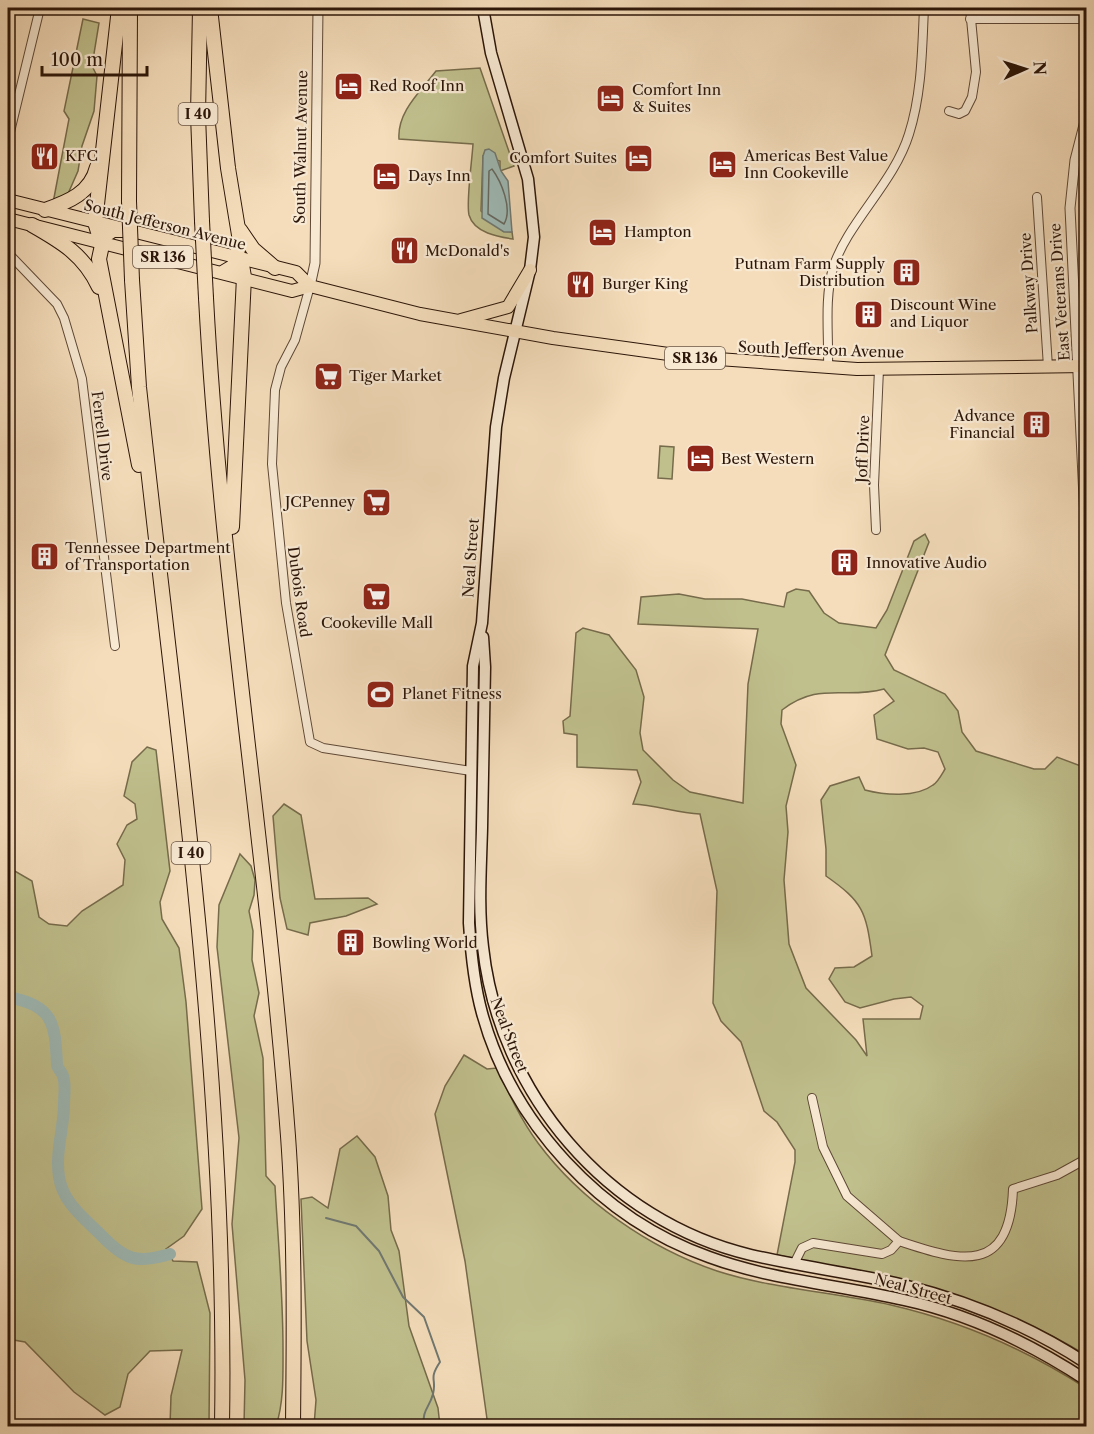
<svg xmlns="http://www.w3.org/2000/svg" width="1094" height="1434" font-family="'Libre Caslon Text',serif">
<rect width="100%" height="100%" fill="#f5ddbb"/>
<filter id="stains"><feTurbulence type="fractalNoise" baseFrequency=".00333" numOctaves="4"/><feColorMatrix values="0 0 0 0 .2 0 0 0 0 .09 0 0 0 0 .02 0 0 0 .5 -.17"/></filter>
<radialGradient id="worn" r=".72"><stop offset=".6" stop-color="#630" stop-opacity="0"/><stop offset="1" stop-color="#630" stop-opacity=".3"/></radialGradient>
<g fill="#c0c08d" stroke="#766b4b" stroke-width="1.5" fill-rule="evenodd">
<polygon points="83,19 99,23 92,66 97,76 94,111 82,146 78,171 67,196 53,203 69,119 64,111"/>
<path d="M480,68L514,166L500,171V161L483,156L481,211L503,231L512,232L513,239C499,237 474,233 469,215C466,202 472,161 473,144L399,139C397,112 420,92 436,71Z"/>
<polygon points="660,446 674,447 672,479 658,478"/>
<path d="M925,534L929,542L885,655L894,670L945,694L958,711L962,732L976,751L1034,769H1045L1057,757L1086,768V1355C986,1294 890,1277 777,1255L795,1162V1150L777,1122L764,1111L741,1042L721,1021L713,1003L717,891L700,814C677,813 656,805 633,804L641,782L637,770L577,767V735L564,733L563,721L570,716L576,633L583,628L609,635L636,670L644,697L640,733L643,750L673,780L690,792L743,803L748,684L758,629L638,624L641,597L679,594L705,599H742L784,607L787,593L796,589L809,591L824,613L839,623L876,628L887,610L914,541ZM884,689L894,701L874,715L877,739L908,749L924,748L938,752L945,769C942,774 938,782 933,785C916,798 884,795 865,790L859,777L830,786L821,800L826,849V876C863,902 866,911 872,956L854,967L835,968L829,979L845,1002L860,1008L894,999L911,997L923,1006L920,1019H863L867,1056L856,1040L806,988L789,944L784,880L788,832L786,806L796,765L781,724L782,710C820,681 844,700 884,689Z"/>
<polygon points="147,747 156,750 170,871 160,902 162,919 179,948 186,1002 202,1209 184,1236 166,1249 173,1261 197,1262 210,1313 209,1426 170,1426 171,1396 182,1350 150,1351 128,1374 120,1407 105,1415 74,1392 25,1342 8,1339 8,867 32,881 39,917 49,924 67,926 82,911 123,885 125,860 117,844 127,825 137,819 135,804 124,796 132,762"/>
<polygon points="284,804 301,815 315,899 368,898 377,904 346,916 310,923 308,935 287,929 280,898 273,816"/>
<path d="M240,854L251,866L255,880L254,895L249,911L253,931L252,960L259,993L254,1016L263,1058L266,1176L275,1186C278,1240 283,1294 283,1348C283,1374 284,1402 276,1426H244L245,1380L232,1224L239,1138L217,947L219,905Z"/>
<path d="M464,1055L487,1069L497,1068C509,1094 521,1120 538,1143C581,1201 649,1248 717,1271C773,1289 834,1292 891,1305C960,1321 1027,1350 1086,1388V1417L1074,1426H488L465,1261L435,1114L445,1086Z"/>
<polygon points="357,1136 375,1157 388,1196 391,1230 399,1251 409,1326 438,1408 440,1426 314,1426 316,1400 307,1341 301,1199 312,1197 328,1208 340,1149"/>
</g>
<polygon fill="#9ebab7" stroke="#707871" stroke-width="1.5" points="489,149 495,153 501,171 508,181 512,232 504,232 482,218 483,156 485,150"/>
<g fill="none" stroke-linecap="round" stroke-linejoin="round">
<path stroke="#656860" stroke-width="1.5" d="M492,169C501,181 513,209 504,224L488,214L489,171Z"/>
<path stroke="#707871" stroke-width="2" d="M326,1218L356,1226L379,1251L403,1297L424,1317L440,1362C428,1380 437,1378 433,1394C429,1409 422,1409 424,1426"/>
<path stroke="#9ebab7" stroke-width="12" d="M8,997C54,1006 55,1023 57,1065C58,1070 62,1072 63,1076C66,1084 64,1096 64,1104C64,1128 55,1152 59,1177C63,1203 84,1218 101,1235C125,1260 137,1264 170,1254"/>
<defs>
<g id="minor">
<polyline points="1077,8 1077,19"/>
<polyline points="970,19 1086,19"/>
<polyline points="949,111 959,114 965,111 972,97 976,72 970,8"/>
<polyline points="8,140 40,8"/>
<polyline points="1037,197 1048,367"/>
<polyline points="8,253 57,304 64,318 82,379 115,646"/>
<polyline points="310,286 295,340 281,367 275,390 272,464 286,603 310,742 323,748 471,771"/>
<path d="M828,368C829,336 824,299 833,268C847,223 894,183 909,134C922,93 922,50 924,8"/>
<polyline points="876,530 874,485 879,369"/>
<polyline points="812,1098 823,1147 847,1196 899,1241"/>
<path d="M794,1264L802,1248L813,1243L882,1254L891,1250L899,1241C961,1262 1010,1275 1013,1189L1057,1175L1086,1159"/>
</g>
<g id="tertiary">
<polyline points="1086,117 1075,160 1070,208 1086,539"/>
<polyline points="310,286 315,263 318,8"/>
</g>
<g id="secondary">
<path d="M483,8L491,53L528,179L534,237L530,270L504,378L496,427L482,623L473,666L469,923C471,954 474,984 482,1013C512,1123 601,1219 709,1257C771,1280 840,1285 904,1300C969,1314 1031,1344 1086,1380"/>
<path d="M483,637L485,667C484,721 483,775 482,828C481,868 478,907 483,947C499,1093 607,1221 751,1255C802,1267 854,1273 904,1285C968,1301 1031,1327 1086,1363"/>
</g>
<g id="primary">
<polyline points="8,200 296,272 310,286 420,314 553,338 690,357 857,369 1086,366"/>
<polyline points="8,219 292,291 310,286"/>
<polyline points="461,320 508,307 530,270"/>
</g>
<g id="motorway">
<polyline points="200,8 198,115 202,221"/>
<polyline points="210,8 228,168 240,241 234,266 224,272"/>
<polyline points="129,201 130,8"/>
<path d="M45,210C68,202 91,193 97,167"/>
<path d="M32,225C62,242 84,255 99,287"/>
<polyline points="124,230 113,230 104,236 99,259 139,465"/>
<polyline points="240,230 253,249 275,268"/>
<polyline points="101,242 95,222 119,8"/>
<path d="M132,280L139,387C176,733 228,1078 222,1426"/>
<path d="M206,298C221,579 267,856 288,1136C295,1233 294,1330 293,1426"/>
<polyline points="232,527 244,277 242,265 237,259"/>
</g>
</defs>
<use href="#minor" stroke="#5e4836" stroke-width="10"/>
<use href="#tertiary" stroke="#5e4836" stroke-width="11"/>
<use href="#secondary" stroke="#2c1609" stroke-width="13"/>
<use href="#primary" stroke="#2c1609" stroke-width="14"/>
<use href="#motorway" stroke="#2c1609" stroke-width="16"/>
<use href="#minor" stroke="#f8e9d3" stroke-width="8"/>
<use href="#tertiary" stroke="#f8e9d3" stroke-width="9"/>
<use href="#secondary" stroke="#f8e9d3" stroke-width="10"/>
<use href="#primary" stroke="#f5ddbb" stroke-width="12"/>
<use href="#motorway" stroke="#f5ddbb" stroke-width="14"/>
<defs>
<g id="motorway-bridge">
<polyline points="129,201 132,280"/>
<polyline points="202,221 206,298"/>
</g>
</defs>
<use href="#motorway-bridge" stroke="#2c1609" stroke-width="16" stroke-linecap="butt"/>
<use href="#motorway-bridge" stroke="#f5ddbb" stroke-width="14"/>
</g>
<defs>
<symbol id="hotel-square" viewBox="-11 -11 22 22"><rect x="-9" y="-9" width="18" height="18" rx="4" fill="#8f2418" stroke="#f8e9d3"/><path d="M-6-4.5h1.5V1H6V5H4.5V3h-9V5H-6ZM-4 0a1.8 1.8 0 1 1 3.6 0ZM.5 0V-2.5h3Q6-2.5 6 0Z" fill="#fff"/></symbol>
<symbol id="restaurant-square" viewBox="-11 -11 22 22"><rect x="-9" y="-9" width="18" height="18" rx="4" fill="#8f2418" stroke="#f8e9d3"/><path d="M-5-6h1v4h1v-4h1v4h1v-4h1v5L-1.5 .5V6h-2V.5L-5-1ZM5-6V6H3V1.5H1.5Q1.5-4 5-6Z" fill="#fff"/></symbol>
<symbol id="building-square" viewBox="-11 -11 22 22"><rect x="-9" y="-9" width="18" height="18" rx="4" fill="#8f2418" stroke="#f8e9d3"/><path d="M-4-6H4V6H1V3H-1V6H-4ZM-2.5-4.3h1.7v1.8h-1.7ZM.8-4.3h1.7v1.8H.8ZM-2.5-1h1.7V.8h-1.7ZM.8-1h1.7V.8H.8Z" fill="#fff"/></symbol>
<symbol id="supermarket-square" viewBox="-11 -11 22 22"><rect x="-9" y="-9" width="18" height="18" rx="4" fill="#8f2418" stroke="#f8e9d3"/><path d="M-6-5.5h2.5l.6 2H6L4.5 2H-2.5L-4.4-4H-6ZM-1.5 3.2a1.3 1.3 0 1 0 .1 0ZM3 3.2a1.3 1.3 0 1 0 .1 0Z" fill="#fff"/></symbol>
<symbol id="stadium-square" viewBox="-11 -11 22 22"><rect x="-9" y="-9" width="18" height="18" rx="4" fill="#8f2418" stroke="#f8e9d3"/><path d="M0-5a6.5 5 0 1 0 0 10a6.5 5 0 1 0 0-10ZM-3.5-1.8h7v3.6h-7Z" fill="#fff"/></symbol>
</defs>
<g fill-rule="evenodd">
<use href="#hotel-square" x="332" y="70" width="33" height="33"/>
<use href="#hotel-square" x="594" y="82" width="33" height="33"/>
<use href="#restaurant-square" x="28" y="140" width="33" height="33"/>
<use href="#hotel-square" x="622" y="142" width="33" height="33"/>
<use href="#hotel-square" x="706" y="148" width="33" height="33"/>
<use href="#hotel-square" x="370" y="160" width="33" height="33"/>
<use href="#hotel-square" x="586" y="216" width="33" height="33"/>
<use href="#restaurant-square" x="388" y="234" width="33" height="33"/>
<use href="#building-square" x="890" y="256" width="33" height="33"/>
<use href="#restaurant-square" x="564" y="268" width="33" height="33"/>
<use href="#building-square" x="852" y="298" width="33" height="33"/>
<use href="#supermarket-square" x="312" y="360" width="33" height="33"/>
<use href="#building-square" x="1020" y="408" width="33" height="33"/>
<use href="#hotel-square" x="684" y="442" width="33" height="33"/>
<use href="#supermarket-square" x="360" y="486" width="33" height="33"/>
<use href="#building-square" x="28" y="540" width="33" height="33"/>
<use href="#building-square" x="828" y="546" width="33" height="33"/>
<use href="#supermarket-square" x="360" y="580" width="33" height="33"/>
<use href="#stadium-square" x="364" y="678" width="33" height="33"/>
<use href="#building-square" x="334" y="926" width="33" height="33"/>
</g>
<g text-anchor="middle" stroke-width="4.5" stroke-linejoin="round" paint-order="stroke">
<g fill="#f8e9d3" stroke="#695546" stroke-width="1.5">
<rect x="178.5" y="103" width="39" height="22" rx="4.5"/>
<rect x="133" y="246" width="60" height="22" rx="4.5"/>
<rect x="665" y="347" width="60" height="22" rx="4.5"/>
<rect x="171.5" y="842" width="39" height="22" rx="4.5"/>
</g>
<g font-size="14" font-weight="bold" fill="#2c1609">
<text x="198" y="119">I 40</text>
<text x="163" y="262">SR 136</text>
<text x="695" y="363">SR 136</text>
<text x="191" y="858">I 40</text>
</g>
<g font-size="15" fill="#2c1609" stroke="#f8e9d3" text-anchor="start">
<text x="369" y="91">Red Roof Inn</text>
<text x="632" y="95">Comfort Inn<tspan x="632" dy="17">&amp; Suites</tspan></text>
<text x="65" y="161">KFC</text>
<text x="744" y="161">Americas Best Value<tspan x="744" dy="17">Inn Cookeville</tspan></text>
<text x="617" y="163" text-anchor="end">Comfort Suites</text>
<text x="408" y="181">Days Inn</text>
<text x="624" y="237">Hampton</text>
<text x="425" y="256">McDonald's</text>
<text x="885" y="269" text-anchor="end">Putnam Farm Supply<tspan x="885" dy="17">Distribution</tspan></text>
<text x="602" y="289">Burger King</text>
<text x="890" y="310">Discount Wine<tspan x="890" dy="17">and Liquor</tspan></text>
<text x="349" y="381">Tiger Market</text>
<text x="1015" y="421" text-anchor="end">Advance<tspan x="1015" dy="17">Financial</tspan></text>
<text x="721" y="464">Best Western</text>
<text x="355" y="507" text-anchor="end">JCPenney</text>
<text x="65" y="553">Tennessee Department<tspan x="65" dy="17">of Transportation</tspan></text>
<text x="866" y="568">Innovative Audio</text>
<text x="377" y="628" text-anchor="middle">Cookeville Mall</text>
<text x="402" y="699">Planet Fitness</text>
<text x="372" y="948">Bowling World</text>
</g>
<g font-size="15" fill="#2c1609" stroke="#f8e9d3">
<text transform="translate(301 147) rotate(-89)" y="5">South Walnut Avenue</text>
<text transform="translate(165 225) rotate(14)" y="5">South Jefferson Avenue</text>
<text transform="translate(1029 283) rotate(-94)" y="5">Palkway Drive</text>
<text transform="translate(1060 292) rotate(-94)" y="5">East Veterans Drive</text>
<text transform="translate(821 350) rotate(2)" y="5">South Jefferson Avenue</text>
<text transform="translate(102 436) rotate(83)" y="5">Ferrell Drive</text>
<text transform="translate(863 449) rotate(-88)" y="5">Joff Drive</text>
<text transform="translate(471 558) rotate(-86)" y="5">Neal Street</text>
<text transform="translate(299 592) rotate(82)" y="5">Dubois Road</text>
<text transform="translate(509 1035) rotate(69)" y="5">Neal Street</text>
<text transform="translate(913 1289) rotate(15)" y="5">Neal Street</text>
</g>
</g>
<rect width="1094" height="1434" fill="none" stroke="#f5ddbb" stroke-width="30"/>
<rect x="9" y="9" width="1076" height="1416" fill="none" stroke="#2c1609" stroke-width="3"/>
<rect x="15" y="15" width="1064" height="1404" fill="none" stroke="#2c1609" stroke-width="1.5"/>
<g transform="translate(1025 69) rotate(87)" stroke="#f8e9d3" stroke-width="4.5" paint-order="stroke">
<path d="M0-4.5L10 22L0 15L-10 22Z" fill="#2c1609"/>
<text y="-9" font-size="16" font-weight="bold" text-anchor="middle" fill="#2c1609">N</text>
</g>
<path d="M42 66v9h105v-9" fill="none" stroke="#2c1609" stroke-width="3"/>
<text x="51" y="66" font-size="18" fill="#2c1609" stroke="#f8e9d3" stroke-width="4.5" paint-order="stroke">100 m</text>
<rect width="100%" height="100%" filter="url(#stains)"/>
<rect width="100%" height="100%" fill="url(#worn)"/>
</svg>
